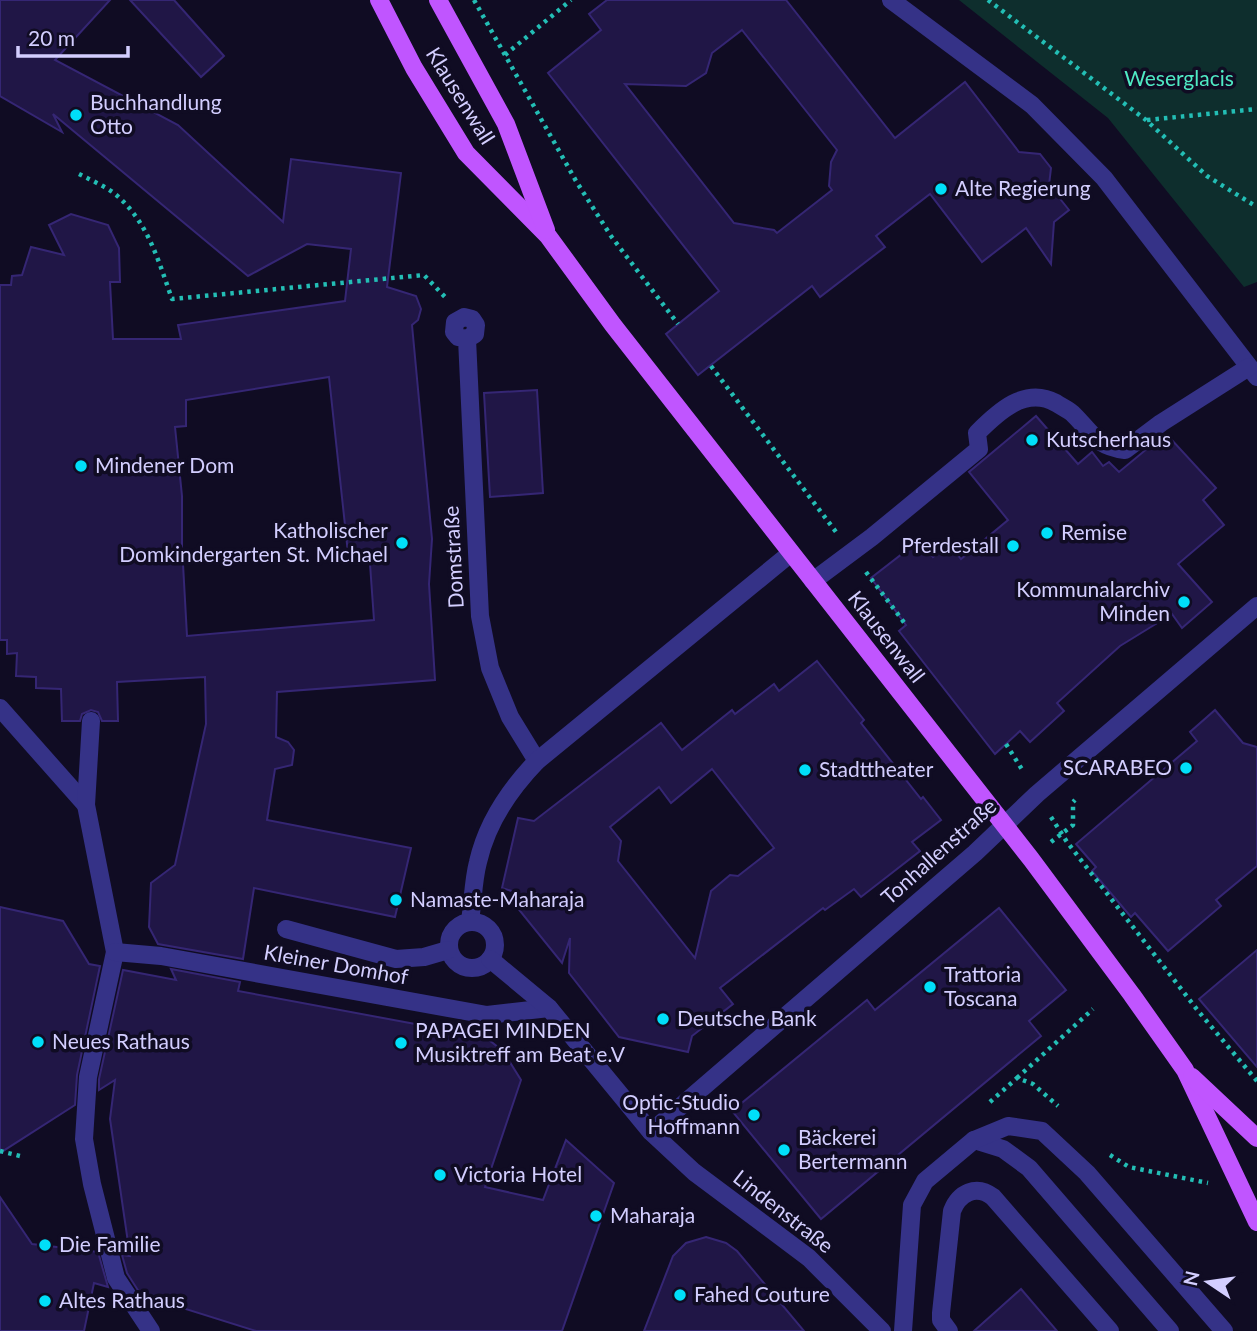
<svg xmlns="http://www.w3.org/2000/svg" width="1257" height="1331" font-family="Lato,sans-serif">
<rect width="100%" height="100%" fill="#100c23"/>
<polygon fill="#0e2e2d" points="959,0 1257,0 1257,282 1244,287 1108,118"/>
<g fill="#201646" stroke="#352674" stroke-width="2" fill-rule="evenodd">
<path d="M0,0H110L55,60L178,125L283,222L291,159L401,173L387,287L416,296L421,309L418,320L412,325L432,539L429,584L435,680L277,692L276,737L288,742L294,750L292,765L275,769L267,820L411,848L395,917L254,888L243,959L158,944L149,927L151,883L175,865L206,724L205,677L117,682L118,721H102L98,712L91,710L82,714L80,721H62L61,689L36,688V677L16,676L17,653L7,654V640H0V285H11L12,276L22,275L31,247L64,255L49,225L71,214L108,225L119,248L120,282H110L113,339H181L178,325L345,301L351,249L307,244L248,276L53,114L62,132L0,96ZM329,377L348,553L369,550L374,620L187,636L182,546V496L175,427L186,426V400Z"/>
<polygon points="130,0 174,0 224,56 201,77"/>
<path d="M607,0H786L895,138L965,82L1019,152L1040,154L1051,168L1049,185L1069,210L1054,222L1051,264L1026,228L982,262L930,194L876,236L885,247L820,297L812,286L698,375L666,334L719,291L548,73L601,30L589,14ZM742,30L837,150L831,162L829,186L832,190L777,233L774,230L734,223L625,84L686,86L706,73L712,53Z"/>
<polygon points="537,390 543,493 490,497 484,393"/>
<polygon points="1036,416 1078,464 1092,452 1103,466 1109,462 1119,472 1154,443 1159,448 1171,439 1216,488 1203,500 1224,525 1178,564 1212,602 1182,628 1172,614 1120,646 1057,703 1064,711 1030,742 1020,731 995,754 899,631 906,625 871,578 920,540 933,557 949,544 961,559 1008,520 969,472"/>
<path d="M817,661L864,720L861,723L921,799L923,797L941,820L912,842L920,851L861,897L854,889L825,910L823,908L720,988L733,1004L692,1036L688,1052L619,1037L569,973L570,938L562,963L516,906L518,893L502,888L518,818L534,821L661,723L682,750L732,710L735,714L774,684L779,691ZM712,769L774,848L738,876L730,875L711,891L695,958L618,861L621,841L610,827L659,787L671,803Z"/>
<polygon points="1215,710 1243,743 1257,747 1257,866 1216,900 1221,906 1168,951 1135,913 1131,917 1092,871 1096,867 1076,844 1197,741 1190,732"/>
<polygon points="0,907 63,921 89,964 100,966 77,1075 75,1105 0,1153"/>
<polygon points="999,908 1066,990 1029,1021 1041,1036 821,1219 732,1111 867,1000 875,1010"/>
<polygon points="1257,950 1257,1067 1199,999"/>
<polygon points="171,969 240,982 238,991 485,1037 503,1051 521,1080 485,1187 543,1200 566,1140 614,1183 562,1331 256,1331 141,1295 127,1273 122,1255 130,1256 110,1119 115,1080 99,1090 99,1079 123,970 176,980"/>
<polygon points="0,1197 32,1244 98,1252 108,1287 94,1283 84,1331 0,1331"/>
<polygon points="706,1237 726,1243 737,1251 804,1331 644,1331 673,1256 686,1243"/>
<polygon points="1021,1289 1057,1331 974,1331"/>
</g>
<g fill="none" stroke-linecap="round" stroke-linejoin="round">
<g stroke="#23beb5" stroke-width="4.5" stroke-dasharray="3.5 5" stroke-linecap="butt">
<polyline points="474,0 576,181 611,236 678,324"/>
<polyline points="988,0 1146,120 1207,176 1257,207"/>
<polyline points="505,55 571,0"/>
<polyline points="1147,120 1257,109"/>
<path d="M79,174C91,180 104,186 114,193C148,221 158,260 172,299L424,275L446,298"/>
<polyline points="711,366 836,532"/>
<polyline points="866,572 906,625"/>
<polyline points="1006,744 1023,771"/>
<polyline points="1051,817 1067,842 1199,1012 1257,1081"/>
<polyline points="1051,842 1073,825 1073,802 1075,800"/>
<polyline points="1017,1078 1093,1009"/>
<polyline points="990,1102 1017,1078 1033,1084 1058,1106"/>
<polyline points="0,1151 20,1156"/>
<polyline points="1110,1155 1129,1167 1208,1183"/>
</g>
<g stroke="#353287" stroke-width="18">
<polyline points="891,0 1032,105 1104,178 1257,377"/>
<polyline points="467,339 458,337 454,332 455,322 464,317 472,319 476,325 475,334 467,339 480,616 490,668 510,717 537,761"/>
<path d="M813,581L872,537L979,449L977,433C998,412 1025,386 1056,403C1062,407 1070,410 1074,415C1093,434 1096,446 1125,450L1161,423L1249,367"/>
<polyline points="0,708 86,805"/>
<polyline points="91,721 86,805 115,952 88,1077 84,1139 92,1184 116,1278 151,1331"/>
<path d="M470,921C473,902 473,881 478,862C487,822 509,790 537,761L791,553"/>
<circle cx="472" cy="945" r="23"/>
<polyline points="286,929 396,959 424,957 448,950"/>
<polyline points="115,952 161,956 487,1015 549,1008"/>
<polyline points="490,959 549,1008 651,1132 694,1172 809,1258 882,1331"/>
<polyline points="651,1132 975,853 1037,794 1257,606"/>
<polyline points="974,1140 1003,1149 1029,1168 1170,1331"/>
<polyline points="903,1331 912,1205 925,1181 974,1140 1008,1126 1042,1131 1087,1173 1224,1331"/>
<path d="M949,1331L941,1320V1313L952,1211C959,1193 976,1184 993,1197L1110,1331"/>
</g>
<g stroke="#c055ff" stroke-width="18">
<polyline points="379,0 414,68 466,153 548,236 613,325 1031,859 1132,995 1185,1070 1257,1222"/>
<polyline points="438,0 506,124 546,230"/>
<polyline points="1192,1077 1257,1138"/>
</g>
</g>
<g fill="#00dff9" stroke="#100c23" stroke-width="2.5">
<circle cx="76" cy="115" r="7"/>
<circle cx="941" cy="189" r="7"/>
<circle cx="1032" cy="440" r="7"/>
<circle cx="81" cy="466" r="7"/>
<circle cx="1047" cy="533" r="7"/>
<circle cx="402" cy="543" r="7"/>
<circle cx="1013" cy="546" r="7"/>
<circle cx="1184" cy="602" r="7"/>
<circle cx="1186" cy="768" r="7"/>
<circle cx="805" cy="770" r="7"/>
<circle cx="396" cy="900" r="7"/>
<circle cx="930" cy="987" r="7"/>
<circle cx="663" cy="1019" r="7"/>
<circle cx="38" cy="1042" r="7"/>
<circle cx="401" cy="1043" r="7"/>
<circle cx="754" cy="1115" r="7"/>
<circle cx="784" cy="1150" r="7"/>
<circle cx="440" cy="1175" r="7"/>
<circle cx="596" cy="1216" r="7"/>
<circle cx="45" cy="1245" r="7"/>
<circle cx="680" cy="1295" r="7"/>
<circle cx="45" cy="1301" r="7"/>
</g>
<g text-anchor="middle" stroke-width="7" stroke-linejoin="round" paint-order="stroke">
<g font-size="21" fill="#4feac4" stroke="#100c23">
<text x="1179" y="86">Weserglacis</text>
</g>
<g font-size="21" fill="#d3ceff" stroke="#100c23">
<text transform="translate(460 96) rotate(58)" y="7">Klausenwall</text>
<text transform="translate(454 557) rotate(-93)" y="7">Domstraße</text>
<text transform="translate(886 637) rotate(52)" y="7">Klausenwall</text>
<text transform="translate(939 852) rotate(-42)" y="7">Tonhallenstraße</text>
<text transform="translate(336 965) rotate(10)" y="7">Kleiner Domhof</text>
<text transform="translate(783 1212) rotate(38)" y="7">Lindenstraße</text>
</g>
<g font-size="21" fill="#d3ceff" stroke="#100c23" text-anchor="start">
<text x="90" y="110">Buchhandlung<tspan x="90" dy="24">Otto</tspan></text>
<text x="955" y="196">Alte Regierung</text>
<text x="1046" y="447">Kutscherhaus</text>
<text x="95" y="473">Mindener Dom</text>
<text x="388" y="538" text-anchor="end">Katholischer<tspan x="388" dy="24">Domkindergarten St. Michael</tspan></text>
<text x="1061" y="540">Remise</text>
<text x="999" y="553" text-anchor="end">Pferdestall</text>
<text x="1170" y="597" text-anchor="end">Kommunalarchiv<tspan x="1170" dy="24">Minden</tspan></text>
<text x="1172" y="775" text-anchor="end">SCARABEO</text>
<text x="819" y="777">Stadttheater</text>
<text x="410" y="907">Namaste-Maharaja</text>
<text x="944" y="982">Trattoria<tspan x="944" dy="24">Toscana</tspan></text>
<text x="677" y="1026">Deutsche Bank</text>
<text x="415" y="1038">PAPAGEI MINDEN<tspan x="415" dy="24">Musiktreff am Beat e.V</tspan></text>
<text x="52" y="1049">Neues Rathaus</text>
<text x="740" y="1110" text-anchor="end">Optic-Studio<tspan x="740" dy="24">Hoffmann</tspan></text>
<text x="798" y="1145">Bäckerei<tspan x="798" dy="24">Bertermann</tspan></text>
<text x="454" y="1182">Victoria Hotel</text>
<text x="610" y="1223">Maharaja</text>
<text x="59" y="1252">Die Familie</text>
<text x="694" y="1302">Fahed Couture</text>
<text x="59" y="1308">Altes Rathaus</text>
</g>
</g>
<g transform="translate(1208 1282) rotate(283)" stroke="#100c23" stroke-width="5" paint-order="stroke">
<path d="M0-5L12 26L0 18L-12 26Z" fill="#d3ceff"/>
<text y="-10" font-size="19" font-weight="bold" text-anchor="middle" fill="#d3ceff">N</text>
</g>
<path d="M18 46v10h110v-10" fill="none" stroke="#d3ceff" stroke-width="3.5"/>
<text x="28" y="46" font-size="21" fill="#d3ceff" stroke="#100c23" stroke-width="5" paint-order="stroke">20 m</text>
</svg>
